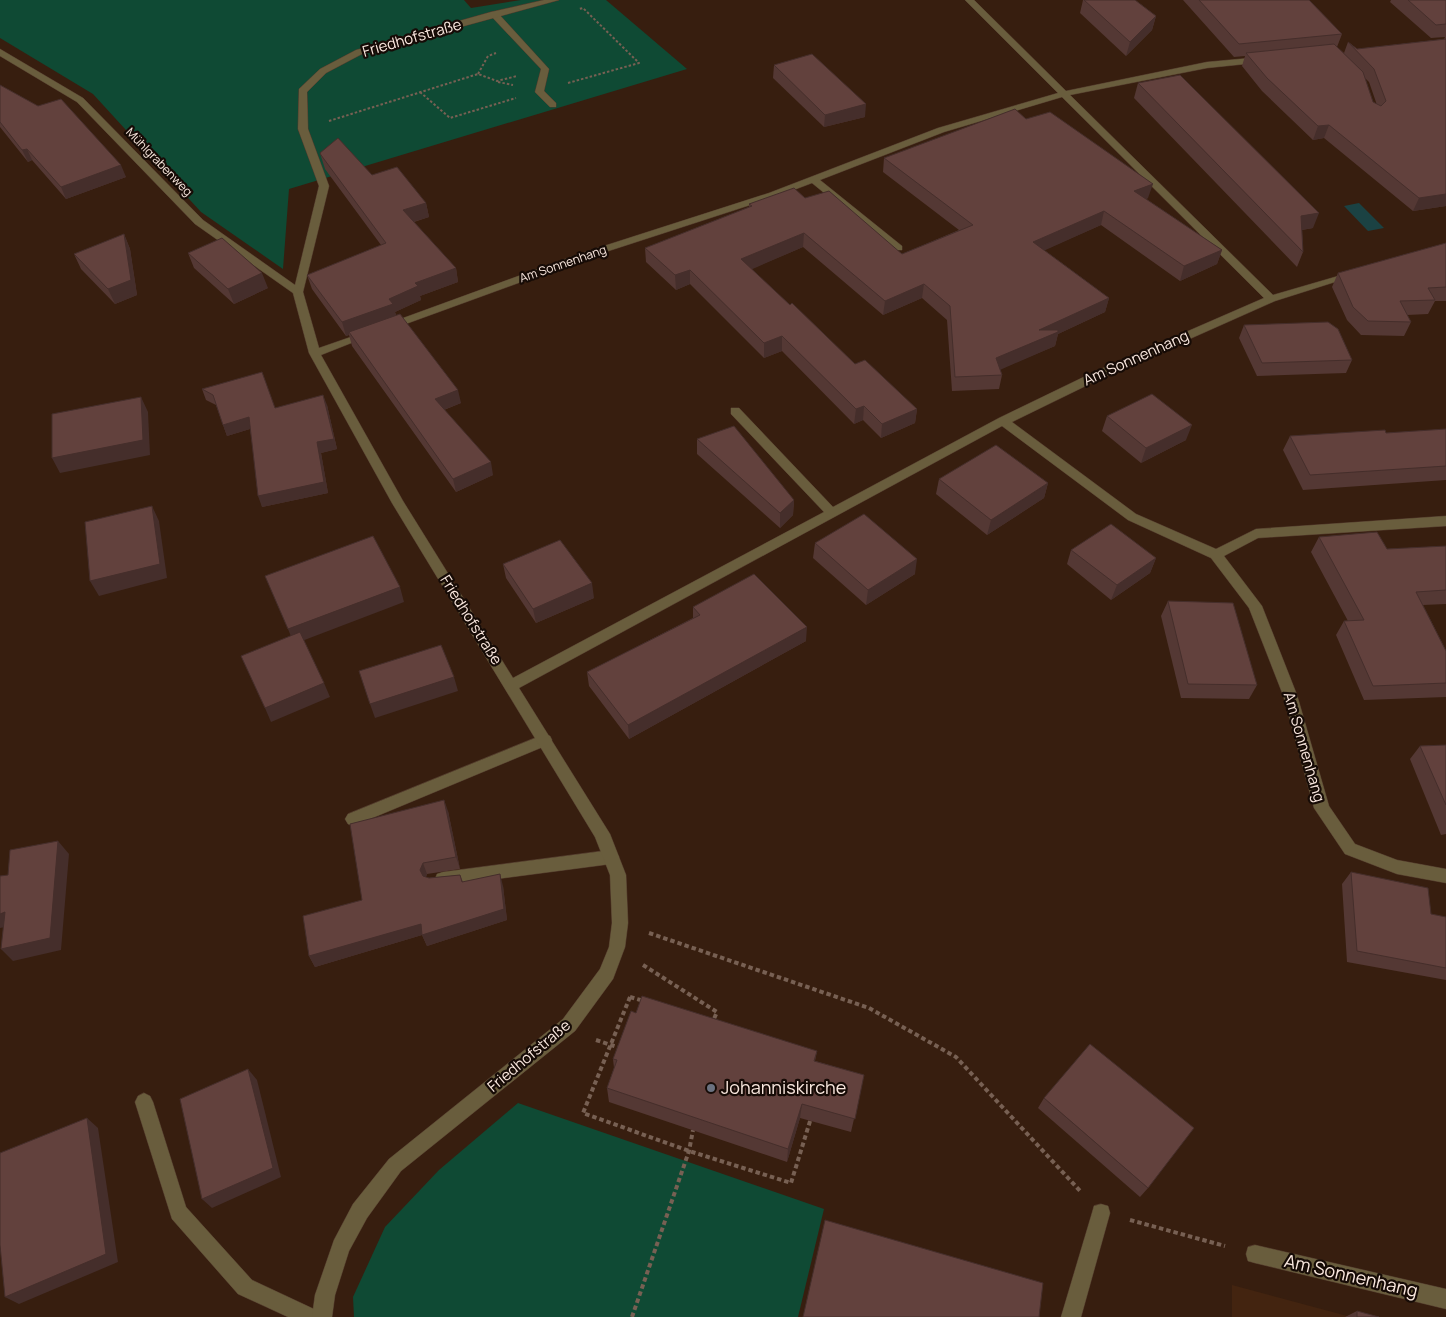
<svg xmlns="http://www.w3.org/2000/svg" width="1446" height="1317" font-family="Manrope,sans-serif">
<rect width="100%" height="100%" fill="#371e0f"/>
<polygon fill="#432410" points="1232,1285 1351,1317 1232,1317"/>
<g fill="#0f4a34">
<polygon points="0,0 464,0 471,8 521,0 606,0 687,69 289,189 283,269 201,212 93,94 0,38"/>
<polygon points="518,1103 824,1209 798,1317 354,1317 353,1297 385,1227 439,1170"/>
</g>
<polygon fill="#1b4243" points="1359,203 1384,228 1368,231 1344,206"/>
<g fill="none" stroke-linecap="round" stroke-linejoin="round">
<defs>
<g id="service">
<polygon points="491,12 497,12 549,69 544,91 556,103 556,107 550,107 535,92 541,69 491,16"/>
<polygon points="545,734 550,736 552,740 550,744 358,824 353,826 348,824 345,819 348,814"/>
<polygon points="611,850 616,852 619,857 616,862 611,864 443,886 437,884 435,879 437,874 443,872"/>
<polygon points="144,1093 150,1096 153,1102 186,1207 252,1280 316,1310 319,1317 288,1317 238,1294 172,1219 135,1102 138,1096"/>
<polygon points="1101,1204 1108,1206 1110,1213 1081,1317 1061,1317 1092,1213 1094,1206"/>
</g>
<g id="minor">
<polygon points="544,0 559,0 362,54 326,73 307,92 308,129 329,186 303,292 319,348 368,331 374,334 321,355 403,501 513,678 824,512 731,414 731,408 739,408 833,507 999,418 1094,372 1264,298 1062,97 944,132 820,180 902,246 902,250 894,250 812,183 775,197 587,258 392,329 384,329 384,325 579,254 769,193 938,128 1058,93 965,0 974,0 1066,91 1207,62 1262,57 1265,58 1265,62 1207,68 1070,95 1273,295 1352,272 1357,275 1275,301 1102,378 1012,422 1136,514 1216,549 1256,529 1446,516 1446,526 1258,538 1224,556 1262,606 1297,695 1329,806 1355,844 1397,860 1446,869 1446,883 1397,874 1345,854 1314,808 1283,695 1249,608 1211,558 1128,520 1002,426 519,688 610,834 626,875 628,923 625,947 613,979 575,1031 401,1171 367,1218 349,1251 335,1295 332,1317 312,1317 315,1295 334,1240 353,1204 389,1159 563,1019 600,969 609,947 612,923 610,875 595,837 392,503 309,353 293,293 195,224 77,102 0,56 0,49 83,98 203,220 295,285 319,186 298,129 299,89 320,69 356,50 491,12"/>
<polygon points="1255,1245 1446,1289 1446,1309 1255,1263 1248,1261 1246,1254 1248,1247"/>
</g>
</defs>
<use href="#service" stroke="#523a2c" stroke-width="1"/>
<use href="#minor" stroke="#523a2c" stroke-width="1"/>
<g stroke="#776053" stroke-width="2" stroke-dasharray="2.5 2" stroke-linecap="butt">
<polyline points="478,74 488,56 496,53"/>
<polyline points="498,82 513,85"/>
<polyline points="568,83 639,63 583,8 579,9"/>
<polyline points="420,92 450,118 516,98"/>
<polyline points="329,121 478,74 497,81 517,76"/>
</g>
<g stroke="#776053" stroke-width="4" stroke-dasharray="4.5 3" stroke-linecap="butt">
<polyline points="649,933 869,1008 956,1057 1081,1192"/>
<polyline points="643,965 717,1012 713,1021"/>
<polyline points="630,997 583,1113 689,1151 791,1183 811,1118"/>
<polyline points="630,997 644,1001"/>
<polyline points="596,1040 620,1048"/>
<polyline points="1130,1220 1225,1246"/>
<polyline points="632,1317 689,1151 693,1130"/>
</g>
<use href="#service" fill="#695d3d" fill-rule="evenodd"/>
<use href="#minor" fill="#695d3d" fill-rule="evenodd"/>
</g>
<g fill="#543834" fill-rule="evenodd">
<polygon points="1083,0 1135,0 1156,16 1152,30 1126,56 1080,13"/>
<path d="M1183,0H1309L1342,34L1337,47L1344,53L1348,42L1357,49L1444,39L1445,37L1431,38L1390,2L1391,0H1446V206L1413,211L1324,138L1313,140L1262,91L1242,66L1245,56L1234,57ZM1365,78L1369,82L1377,105L1373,102Z"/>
<polygon points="774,65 865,117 824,127 773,78"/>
<polygon points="1138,83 1313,228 1302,230 1303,252 1297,267 1134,98"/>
<polygon points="0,85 38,106 126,177 66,199 32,160 28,162 0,127"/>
<polygon points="1026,119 1148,198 1146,199 1222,250 1217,264 1180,281 1101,225 1044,250 1109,298 1105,312 1058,334 1055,346 1000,369 1002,375 999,389 952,391 947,320 922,298 883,315 803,247 751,269 790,305 855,364 917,409 915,423 881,438 863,420 854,424 782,351 764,358 690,284 676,290 646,262 645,248 749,207 749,204 805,198 902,254 959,230 883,172 884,158"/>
<polygon points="320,153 372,175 426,203 429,217 414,222 456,268 458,282 420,296 421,300 395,312 396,315 461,403 444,410 493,475 456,492 352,346 349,335 346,336 312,289 307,275 381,245 325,169"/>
<polygon points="124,234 130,249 137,295 115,304 81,269 74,254"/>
<polygon points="1446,243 1446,301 1435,301 1428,314 1407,315 1411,322 1404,336 1361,335 1347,320 1332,287 1338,273"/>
<polygon points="188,253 268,288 234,304 194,268"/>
<polygon points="1244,325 1352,360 1346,373 1257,376 1239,338"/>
<polygon points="202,389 275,408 327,405 337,449 321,453 328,493 262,507 250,429 227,436 216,405 206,400"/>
<polygon points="1107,416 1186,440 1141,463 1102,431"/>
<polygon points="1446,429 1446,480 1303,490 1283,450 1290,436 1386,433"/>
<polygon points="697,439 794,500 793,515 780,528 697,454"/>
<polygon points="939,479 1048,483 1044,498 987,535 936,494"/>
<polygon points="1319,537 1387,549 1446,546 1446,604 1423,605 1446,651 1446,697 1364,700 1336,635 1344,621 1348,621 1311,552"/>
<polygon points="815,543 915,574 866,605 813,558"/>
<polygon points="1071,550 1156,558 1150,573 1111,600 1067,564"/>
<polygon points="503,564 594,598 536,623 506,578"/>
<polygon points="1168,601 1257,685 1249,699 1181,698 1161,616"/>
<polygon points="693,607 806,641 629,739 589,686 587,672 693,618"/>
<polygon points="1446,745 1446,834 1441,835 1410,759 1420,746"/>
<polygon points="448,811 460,869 427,874 426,877 429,878 460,875 463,882 503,886 507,920 427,946 422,935 315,967 309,956"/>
<polygon points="1351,872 1431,914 1446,917 1446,980 1347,962 1342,884"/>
<polygon points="636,1013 817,1051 815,1061 864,1075 851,1132 800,1118 787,1162 609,1102 607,1088 614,1068 613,1059"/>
<polygon points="1044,1098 1148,1188 1140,1197 1038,1108"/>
<polygon points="1357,1311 1379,1317 1345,1317"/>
</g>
<g fill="#452e2b">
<polygon points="1156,16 1152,30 1126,56 1130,42"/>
<polygon points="866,104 865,117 824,127 825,115"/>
<polygon points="1329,125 1324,138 1313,140 1318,126"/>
<polygon points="27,149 32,160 28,162 22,150"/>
<polygon points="121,165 126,177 66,199 61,187"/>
<polygon points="1153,184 1148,198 1130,205 1134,191"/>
<polygon points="1446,194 1446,206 1413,211 1419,198"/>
<polygon points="426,203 429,217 406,224 403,210"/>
<polygon points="1104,211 1101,225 1030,257 1033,242"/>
<polygon points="1319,213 1313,228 1295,231 1301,216"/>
<polygon points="804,233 803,247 741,274 741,259"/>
<polygon points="124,234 130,249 137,295 115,304 108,289"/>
<polygon points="1222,250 1217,264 1180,281 1184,266"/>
<polygon points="456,268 458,282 420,296 421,300 395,312 397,318 349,332 349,335 346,336 342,322 389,299 415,283"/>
<polygon points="690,270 690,284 676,290 675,275"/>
<polygon points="262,273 268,288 234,304 228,289"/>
<polygon points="924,284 922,298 883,315 885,301"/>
<polygon points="1109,298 1105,312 1058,334 1055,346 993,373 996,358 1039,330"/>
<polygon points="782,336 782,351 764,358 764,343"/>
<polygon points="458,390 461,403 438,412 435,399"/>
<polygon points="323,395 327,405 337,449 321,453 328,493 262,507 258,496 317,442"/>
<polygon points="141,397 148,412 150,455 60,473 52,458"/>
<polygon points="864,406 863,420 854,424 856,409"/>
<polygon points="917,409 915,423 881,438 882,424"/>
<polygon points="249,417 253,428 227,436 223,425"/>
<polygon points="1192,425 1186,440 1141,463 1146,448"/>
<polygon points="491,462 493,475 456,492 453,479"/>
<polygon points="1048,483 1044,498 987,535 991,520"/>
<polygon points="794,500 793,515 780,528 780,513"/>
<polygon points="152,506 159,521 167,578 99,596 90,581"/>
<polygon points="1156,558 1150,573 1111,600 1117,585"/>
<polygon points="917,559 915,574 866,605 868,590"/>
<polygon points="592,583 594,598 536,623 533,609"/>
<polygon points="400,587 404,602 294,644 288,629"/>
<polygon points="807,627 806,641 629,739 628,725"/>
<polygon points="454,677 458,691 375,718 370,704"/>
<polygon points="324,683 330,697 271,722 265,708"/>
<polygon points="444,800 448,811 460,869 456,857"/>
<polygon points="58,841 69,854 61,950 13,961 1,949"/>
<polygon points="423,863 427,874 424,882 420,870"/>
<polygon points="500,874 503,886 507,920 427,946 422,935 315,967 309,956"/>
<polygon points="5,912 17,925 0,928 0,914"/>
<polygon points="248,1069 257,1080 281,1177 212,1208 202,1199"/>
<polygon points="802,1104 800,1118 787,1162 788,1149"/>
<polygon points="87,1118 98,1128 118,1262 19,1304 5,1297"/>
</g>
<g fill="#62413d" stroke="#452e2b">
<polygon points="1084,0 1135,0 1156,16 1130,42"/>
<polygon points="1199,0 1309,0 1342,34 1239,44"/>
<polygon points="1408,0 1446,0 1446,24 1436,25"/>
<polygon points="1446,39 1446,194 1419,198 1329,125 1318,126 1267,78 1246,53 1334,44 1363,72 1373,102 1381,106 1386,101 1374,69 1348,42 1357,49"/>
<polygon points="812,54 866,104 825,115 774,65"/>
<polygon points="1180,75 1319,213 1301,216 1303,252 1138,83"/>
<polygon points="0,85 38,106 61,99 121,165 61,187 27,149 22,150 0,122"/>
<polygon points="1015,109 1026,119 1050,112 1153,184 1134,191 1222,250 1184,266 1104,211 1033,242 1109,298 1039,330 1058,330 1058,332 996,358 1002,375 955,377 950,306 924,284 885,301 804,233 741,259 790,305 792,303 855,364 865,360 917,409 882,424 864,406 856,409 782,336 764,343 690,270 675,275 645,248 752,206 749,204 794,188 805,198 829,191 902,254 973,225 884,158"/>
<polygon points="338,138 372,175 397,167 426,203 403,210 456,268 415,283 418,286 389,299 393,304 342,322 307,275 386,243 321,155 320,153"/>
<polygon points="124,234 131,280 108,289 74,254"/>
<polygon points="222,238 262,273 228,289 188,253"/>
<polygon points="1446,243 1446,287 1428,288 1435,300 1400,301 1411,322 1368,321 1353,307 1338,273"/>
<polygon points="400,314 458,390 435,399 491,462 453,479 349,332"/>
<polygon points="1328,322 1338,329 1352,360 1262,363 1244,325"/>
<polygon points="262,372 275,408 323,395 334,439 317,442 324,482 258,496 249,417 223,425 213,395 202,389"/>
<polygon points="1152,394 1192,425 1146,448 1107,416"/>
<polygon points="141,397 143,440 52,458 52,414"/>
<polygon points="734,426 794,500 780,513 697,439"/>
<polygon points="1446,429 1446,466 1310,475 1290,436 1385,430 1386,433"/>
<polygon points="996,445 1048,483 991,520 939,479"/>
<polygon points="152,506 160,564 90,581 85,522"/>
<polygon points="864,514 917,559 868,590 815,543"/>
<polygon points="1111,524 1156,558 1117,585 1071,550"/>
<polygon points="1377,532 1387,549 1446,546 1446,590 1416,592 1446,651 1446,683 1373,686 1344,621 1364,620 1319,537"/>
<polygon points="373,536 400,587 288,629 265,576"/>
<polygon points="560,540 592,583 533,609 503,564"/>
<polygon points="754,574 807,627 628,725 587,672 700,615 693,607"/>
<polygon points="1168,601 1233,603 1257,685 1188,684"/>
<polygon points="300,632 324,683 265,708 241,656"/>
<polygon points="441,645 454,677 370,704 359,671"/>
<polygon points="1446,745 1446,805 1420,746"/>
<polygon points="444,800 456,857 423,863 420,870 423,876 429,878 460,875 462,882 500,874 504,909 422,935 421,924 309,956 303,916 362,900 350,824"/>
<polygon points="58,841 50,938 1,949 5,912 0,914 0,876 8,875 10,850"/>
<polygon points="1351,872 1428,888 1431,914 1446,917 1446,968 1357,951"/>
<polygon points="642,996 817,1051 814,1061 864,1075 855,1119 802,1104 788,1149 607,1088 617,1060 613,1059 631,1011 636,1013"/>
<polygon points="1090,1044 1194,1128 1148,1188 1044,1098"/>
<polygon points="248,1069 273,1168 202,1199 180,1099"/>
<polygon points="87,1118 106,1254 5,1297 0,1245 0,1153"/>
<polygon points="825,1220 1043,1283 1039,1317 803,1317"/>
<polygon points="1357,1311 1379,1317 1357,1317"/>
</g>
<circle fill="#6b7280" stroke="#160b06" stroke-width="2" cx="711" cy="1088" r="5"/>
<g text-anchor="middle" stroke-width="4.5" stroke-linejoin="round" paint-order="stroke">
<g font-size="12" fill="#fae8df" stroke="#160b06">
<text transform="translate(159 162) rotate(46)" y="4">Mühlgrabenweg</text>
<text transform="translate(563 264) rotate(-19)" y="4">Am Sonnenhang</text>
</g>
<g font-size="15" fill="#fae8df" stroke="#160b06">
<text transform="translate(412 38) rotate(-16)" y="5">Friedhofstraße</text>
<text transform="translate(1136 358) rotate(-24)" y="5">Am Sonnenhang</text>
<text transform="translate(471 620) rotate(58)" y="5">Friedhofstraße</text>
<text transform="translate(1304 747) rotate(74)" y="5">Am Sonnenhang</text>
<text transform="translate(529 1056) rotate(-40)" y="5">Friedhofstraße</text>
</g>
<g font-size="18" fill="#fae8df" stroke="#160b06" text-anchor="start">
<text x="721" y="1094">Johanniskirche</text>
</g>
<g font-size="18" fill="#fae8df" stroke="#160b06">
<text transform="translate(1351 1276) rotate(13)" y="6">Am Sonnenhang</text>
</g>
</g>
</svg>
